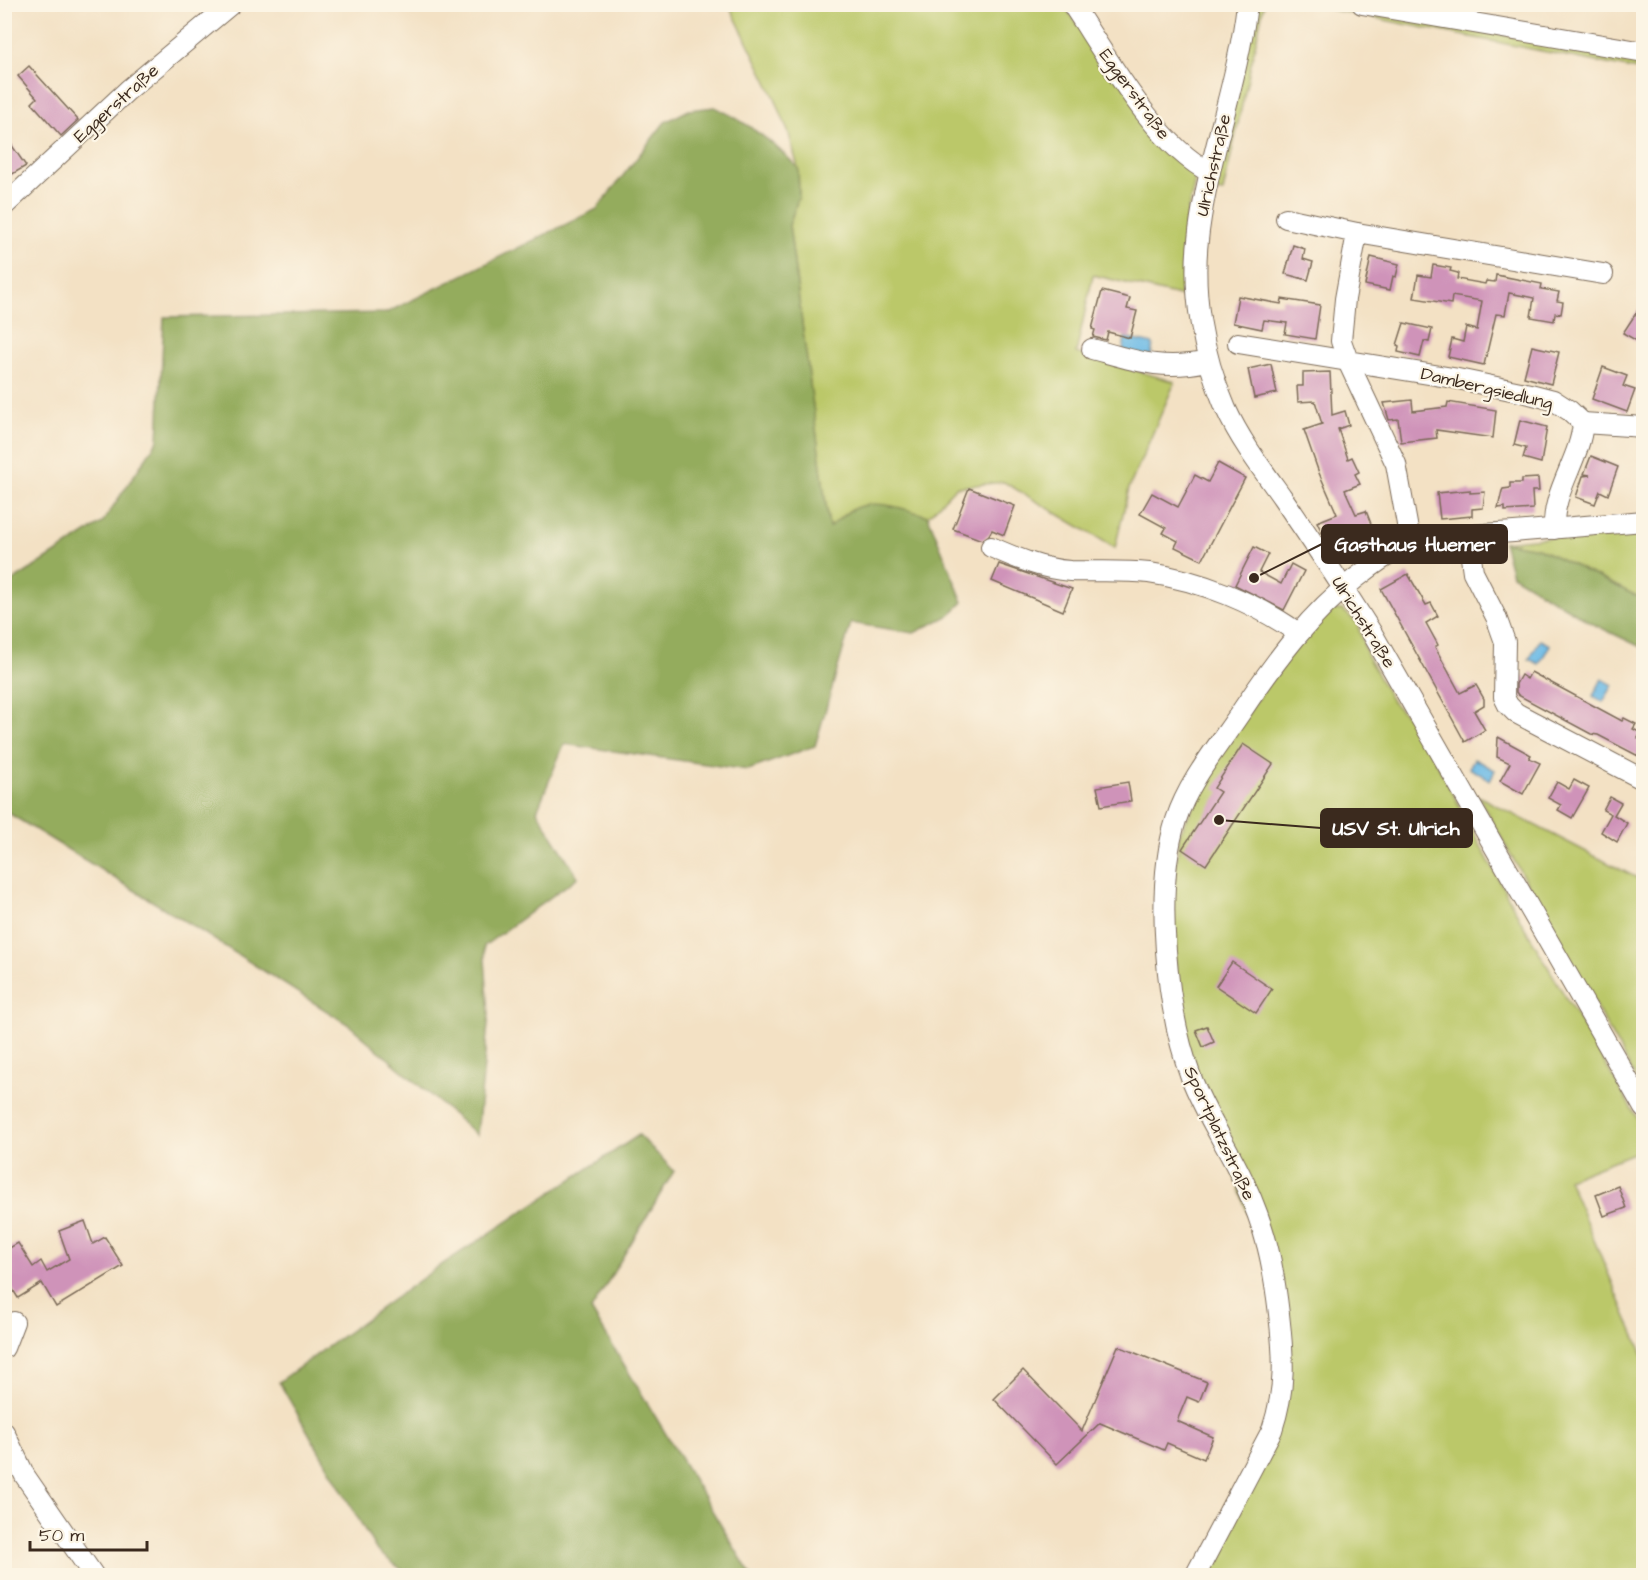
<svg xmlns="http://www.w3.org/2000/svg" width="1648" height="1580" font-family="'Architects Daughter',sans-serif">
<rect width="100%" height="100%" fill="#fcf5e5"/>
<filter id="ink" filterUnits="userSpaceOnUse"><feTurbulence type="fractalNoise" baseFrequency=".0167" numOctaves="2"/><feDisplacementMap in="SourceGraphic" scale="12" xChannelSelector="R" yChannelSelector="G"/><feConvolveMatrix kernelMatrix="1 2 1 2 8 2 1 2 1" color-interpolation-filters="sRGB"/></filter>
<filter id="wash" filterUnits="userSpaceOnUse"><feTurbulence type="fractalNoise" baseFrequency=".008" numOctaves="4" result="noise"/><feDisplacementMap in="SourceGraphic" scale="24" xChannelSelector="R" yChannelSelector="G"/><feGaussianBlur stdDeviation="1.35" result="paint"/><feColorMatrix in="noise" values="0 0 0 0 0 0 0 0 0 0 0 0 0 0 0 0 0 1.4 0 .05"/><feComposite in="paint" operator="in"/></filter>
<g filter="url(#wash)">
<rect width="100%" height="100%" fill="#f3e1c4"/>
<g fill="#bbc869" stroke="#7b7944" stroke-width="1.5">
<path d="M729,5H1063L1195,177C1194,192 1188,205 1186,219C1182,245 1183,271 1183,297L1093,275L1076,353L1175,382L1129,488L1115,548L1004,482L956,487L928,516L899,508L850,510L829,528L789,225L799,196L798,168L789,134L775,98Z"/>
<polygon points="1257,5 1264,5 1223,192 1214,191 1254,9"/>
<polygon points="1308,5 1420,21 1643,58 1643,71"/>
<polygon points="1643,528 1643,599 1538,548 1503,542"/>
<polygon points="1336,610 1343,610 1357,623 1368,658 1393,703 1415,723 1522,923 1643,1128 1643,1149 1568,1179 1643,1355 1643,1575 1204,1575 1267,1457 1286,1319 1188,1048 1169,920 1180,833 1212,769 1279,665 1329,612"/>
<polygon points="1478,796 1643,881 1643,1091"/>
</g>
<g fill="#94ac5d" stroke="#686b3e" stroke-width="1.5">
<path d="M715,107C746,122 774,142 798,168L799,196L789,225L829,527C836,523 843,514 851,510C875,497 904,509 928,516L963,602L950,615L914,633L851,623L815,746L748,770L564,744L537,811L578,877L484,946L489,1014L477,1135L349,1025L196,928L5,811V586L102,523L158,440L164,317L386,313L597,209L665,122L689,110Z"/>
<polygon points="1503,542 1538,548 1643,599 1643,648 1595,625 1512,575"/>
<polygon points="639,1135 674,1171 591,1310 751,1575 409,1575 377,1551 279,1382 435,1269"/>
</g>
<g fill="#6bbae6" stroke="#537282" stroke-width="1.5">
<polygon points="1125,338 1153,344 1151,357 1123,351"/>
<polygon points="1540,640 1550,645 1539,664 1529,659"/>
<polygon points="1602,679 1613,685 1603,702 1593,696"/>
<polygon points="1474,759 1495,770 1490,780 1469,768"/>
</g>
<g id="blocks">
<g fill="#cf93b9">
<polygon points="29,66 78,120 61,136 32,103 37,98 18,76"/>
<polygon points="4,134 26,166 4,179"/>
<polygon points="1293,245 1305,249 1303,259 1313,262 1308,280 1285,274"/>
<polygon points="1371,257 1399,264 1396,277 1393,276 1390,290 1365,285"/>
<polygon points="1433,265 1451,268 1450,271 1458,273 1457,279 1485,284 1486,281 1495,282 1496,275 1542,284 1541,289 1559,292 1557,301 1563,302 1561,314 1555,313 1554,321 1531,317 1534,298 1509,293 1505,315 1496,314 1484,365 1448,357 1452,339 1463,342 1466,327 1477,330 1482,301 1452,296 1451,304 1414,298 1418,275 1431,277"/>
<polygon points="1102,291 1130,298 1127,309 1137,311 1130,338 1108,332 1106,340 1093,337 1095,330 1092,329"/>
<polygon points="1238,296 1281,304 1282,299 1320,305 1315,339 1285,334 1287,323 1264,320 1262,329 1233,323"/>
<polygon points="1644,301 1644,345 1623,333"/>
<polygon points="1404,323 1432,329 1429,342 1424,341 1420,357 1398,352 1399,346 1397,345"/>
<polygon points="1532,346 1559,352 1551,384 1524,377"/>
<polygon points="1271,364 1277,393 1254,398 1248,369"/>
<polygon points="1603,367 1627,376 1623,386 1635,390 1627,412 1592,399"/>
<polygon points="1330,372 1332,415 1345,411 1349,425 1338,429 1348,459 1352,457 1359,472 1355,474 1360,484 1345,490 1356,514 1366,511 1375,534 1348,544 1344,533 1325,539 1317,522 1337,514 1319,473 1304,430 1322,424 1315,401 1298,402 1297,386 1303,386 1303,373"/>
<polygon points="1412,400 1413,411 1447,407 1448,402 1496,410 1493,438 1436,430 1437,438 1401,442 1398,419 1389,420 1384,403"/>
<polygon points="1520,420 1547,427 1541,463 1523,458 1526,448 1514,445"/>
<polygon points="1591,456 1618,467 1608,495 1600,491 1595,504 1576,497 1583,476 1590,475 1584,474"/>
<polygon points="1218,463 1245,478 1202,560 1175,547 1178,541 1163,533 1166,528 1140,514 1152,493 1178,507 1195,475 1208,482"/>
<polygon points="1538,478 1539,491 1532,491 1533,509 1505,511 1505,507 1498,508 1502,491 1503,489 1510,488 1510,483 1522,483 1522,479"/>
<polygon points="969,488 1015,506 1004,535 992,530 989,535 982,540 953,529"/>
<polygon points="1470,490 1470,493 1485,492 1483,508 1472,509 1472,516 1440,519 1437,493"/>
<polygon points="1254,547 1268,554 1259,572 1281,584 1291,564 1304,571 1284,610 1235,585"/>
<polygon points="999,564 1072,589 1063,611 992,581"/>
<polygon points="1408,574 1426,605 1431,603 1438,616 1426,623 1438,645 1435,647 1460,693 1476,685 1484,699 1484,705 1474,711 1485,730 1465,742 1381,589"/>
<polygon points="1531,672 1622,721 1624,718 1636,724 1633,729 1641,733 1638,738 1644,741 1644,759 1598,735 1591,734 1518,695 1516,692 1516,684 1521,675 1527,679"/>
<polygon points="1498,737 1531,755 1529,758 1540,763 1523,794 1500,781 1510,763 1497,757"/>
<polygon points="1243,744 1273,764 1206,865 1182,849 1220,792 1214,788"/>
<polygon points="1574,780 1589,788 1572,818 1558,810 1561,805 1548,798 1557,782 1569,789"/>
<polygon points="1128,782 1131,801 1101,806 1097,787"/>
<polygon points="1610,797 1621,803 1614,815 1627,823 1617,842 1601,832 1611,814 1603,810"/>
<polygon points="1232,962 1272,989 1256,1013 1216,986"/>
<polygon points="1207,1026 1214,1042 1203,1047 1196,1030"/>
<polygon points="1618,1186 1626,1208 1604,1216 1596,1195"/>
<polygon points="85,1221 93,1244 105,1237 123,1266 56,1307 42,1283 18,1298 4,1275 4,1251 18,1243 33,1267 41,1261 47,1272 69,1259 59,1231"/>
<polygon points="1118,1346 1207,1382 1199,1402 1187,1397 1177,1421 1213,1437 1204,1459 1167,1443 1164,1450 1100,1423 1057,1464 994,1399 1023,1370 1082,1431"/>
</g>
</g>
</g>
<g filter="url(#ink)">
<use href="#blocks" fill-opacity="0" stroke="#7b6a58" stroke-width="1.5"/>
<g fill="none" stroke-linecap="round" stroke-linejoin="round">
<defs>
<g id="minor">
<path d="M1072,4C1106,55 1156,146 1210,172"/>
<path d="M1247,4C1238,82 1209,154 1199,231C1191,291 1202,354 1226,409C1240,440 1262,469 1282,497C1313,542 1343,587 1372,633L1644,1108"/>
<polyline points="1362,4 1644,52"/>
<polyline points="4,206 128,90 231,4"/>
<polyline points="1286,218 1357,233 1603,274"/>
<polyline points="1357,233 1345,299 1341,341 1350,366 1396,464 1411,546"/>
<path d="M1238,343L1453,378L1530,394L1553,400L1570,411L1583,423C1580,460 1552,491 1554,529"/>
<path d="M1092,349C1136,361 1162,371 1208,361"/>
<polyline points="1583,423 1644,427"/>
<polyline points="1468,536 1473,572 1496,617 1505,642 1504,697 1508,705 1516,713 1644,780"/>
<path d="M991,547C1016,558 1042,569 1070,571C1096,572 1122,570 1149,573C1200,580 1256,603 1298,633"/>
<polyline points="4,1348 14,1322"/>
<polyline points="4,1432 25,1476 94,1576"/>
<path d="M1195,1576L1272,1430C1286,1388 1284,1357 1279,1314C1273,1263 1266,1229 1244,1182C1228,1147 1205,1114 1191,1077C1166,1010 1154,889 1176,820C1189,780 1220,744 1243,709C1276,660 1310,614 1356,578C1368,569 1379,560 1392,553C1429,535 1474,535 1514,532C1557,528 1600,525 1644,521"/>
</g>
</defs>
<use href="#minor" stroke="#7b6a58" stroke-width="22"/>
<use href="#minor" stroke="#fff" stroke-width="20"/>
</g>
</g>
<g text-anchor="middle" stroke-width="4.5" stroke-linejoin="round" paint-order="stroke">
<g font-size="18" fill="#3b2a1e" stroke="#fcf5e5">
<text transform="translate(1135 94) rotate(54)" y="6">Eggerstraße</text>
<text transform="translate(116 103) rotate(-42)" y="6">Eggerstraße</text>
<text transform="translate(1213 165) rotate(-77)" y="6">Ulrichstraße</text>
<text transform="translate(1487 388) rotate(13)" y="6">Dambergsiedlung</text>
<text transform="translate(1364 622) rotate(58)" y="6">Ulrichstraße</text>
<text transform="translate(1220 1133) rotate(65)" y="6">Sportplatzstraße</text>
</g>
</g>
<path fill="none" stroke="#3b2a1e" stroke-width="2" d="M1254 578L1322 544M1219 820L1321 828"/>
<g fill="#3b2a1e" stroke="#fcf5e5" stroke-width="2">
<circle cx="1254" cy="578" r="6"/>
<circle cx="1219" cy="820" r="6"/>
</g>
<g fill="#3b2a1e" stroke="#3b2a1e" stroke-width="2">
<rect x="1322" y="525" width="185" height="38" rx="6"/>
<rect x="1321" y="809" width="151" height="38" rx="6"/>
</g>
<g font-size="20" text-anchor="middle" font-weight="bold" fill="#fff">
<text x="1415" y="551">Gasthaus Huemer</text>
<text x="1396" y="835">USV St. Ulrich</text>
</g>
<rect width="1648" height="1580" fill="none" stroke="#fcf5e5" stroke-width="24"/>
<path d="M30 1541v9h117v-9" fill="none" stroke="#3b2a1e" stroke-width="3"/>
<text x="39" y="1541" font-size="18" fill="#3b2a1e" stroke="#fcf5e5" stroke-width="4.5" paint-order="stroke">50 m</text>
</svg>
